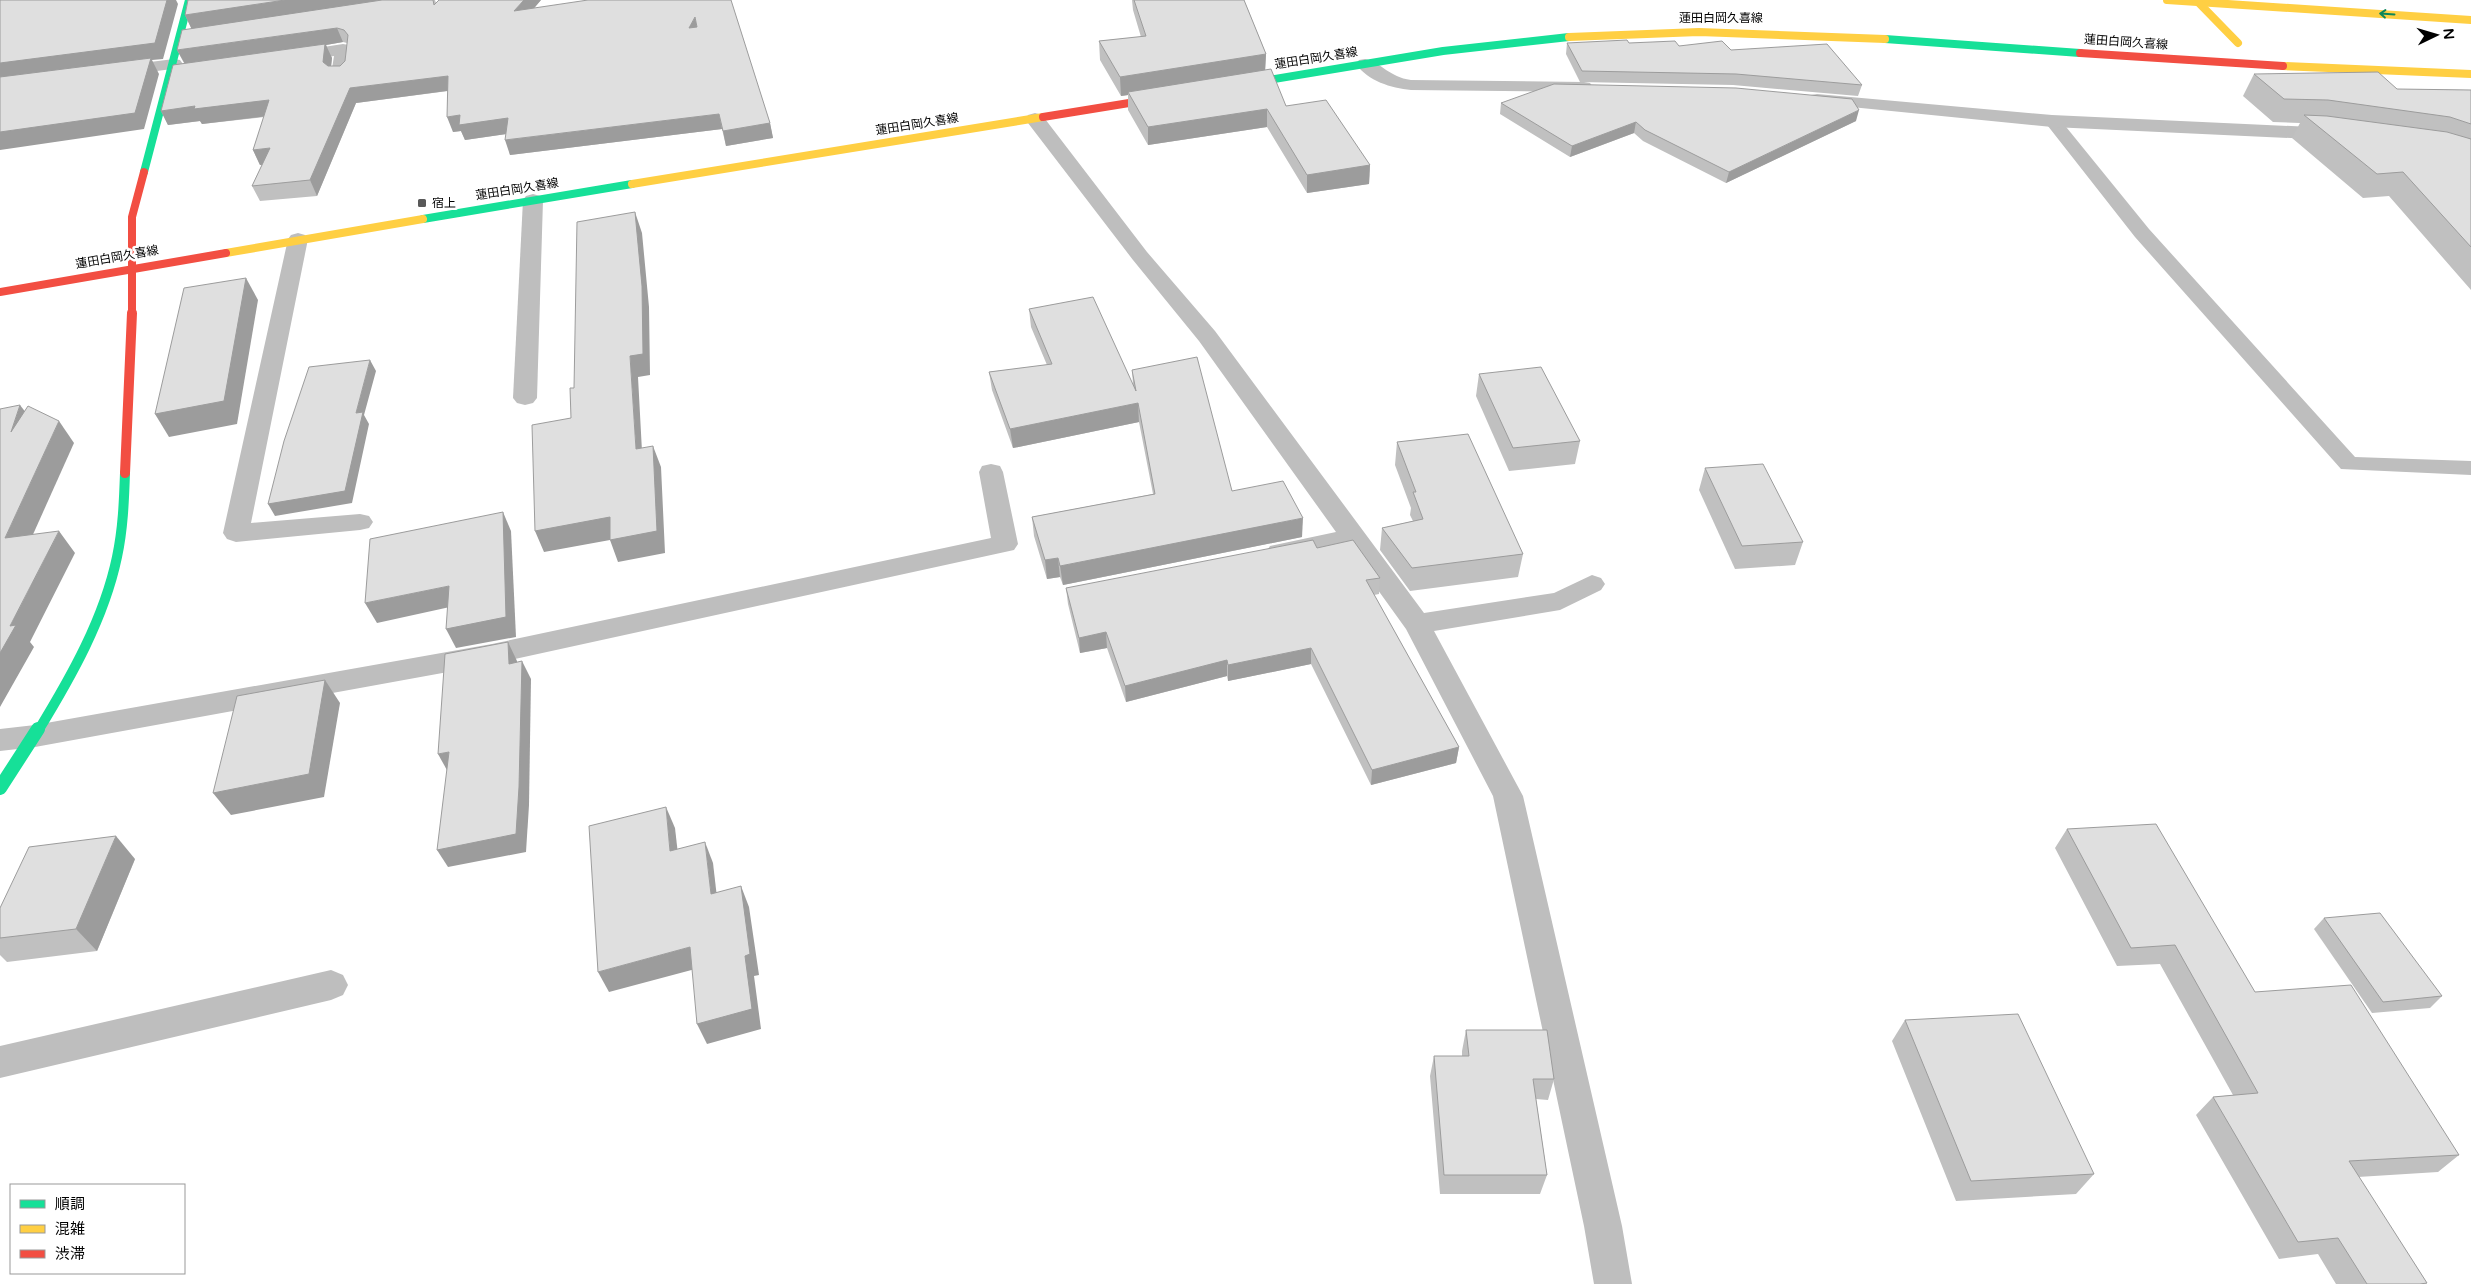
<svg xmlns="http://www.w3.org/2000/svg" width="2471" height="1284" font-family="'Varela Round','Noto Sans JP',sans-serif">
<rect width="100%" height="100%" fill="#fff"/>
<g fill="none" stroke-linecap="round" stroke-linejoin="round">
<polygon fill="#bebebe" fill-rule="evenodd" points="2052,116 2058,117 2149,229 2355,457 2471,461 2471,475 2341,469 2135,237 2044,121 2046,117"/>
<g fill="#bebebe" fill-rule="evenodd">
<polygon points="343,44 349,45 352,49 349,75 346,79 334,79 331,75 334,56 291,62 285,61 282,57 285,53 291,52"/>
<polygon points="174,59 180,60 183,64 180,68 118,76 112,75 109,71 112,67 118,66"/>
<path d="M1365,59C1382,63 1389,77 1411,80L1584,82L1590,83L1593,87L1590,91L1584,92L1411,90C1391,88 1368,81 1356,64L1359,60Z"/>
<polygon points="1817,94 2052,115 2332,128 2339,130 2341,134 2339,138 2332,140 2052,127 1811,103 1808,99 1811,95"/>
<polygon points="1035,113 1042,115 1147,252 1215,331 1424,613 1554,593 1592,575 1601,578 1605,584 1601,590 1560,610 1434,631 1523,796 1622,1226 1632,1284 1594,1284 1584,1226 1493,796 1406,629 1347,547 1279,561 1270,558 1266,552 1270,546 1336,532 1199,341 1133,260 1028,123 1026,119 1028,115"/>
<polygon points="533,194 540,196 543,200 537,398 533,403 525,405 517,403 513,398 523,200 526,196"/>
<polygon points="298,233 305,235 308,239 251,523 360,514 369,516 373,522 369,528 360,530 236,542 227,539 223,533 288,239 291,235"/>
<polygon points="991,464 1000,466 1003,472 1018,544 1014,550 492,664 35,747 0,751 0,729 35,725 492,644 991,538 979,472 982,466"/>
<polygon points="331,970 343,975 348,985 343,995 331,1000 0,1078 0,1046"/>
</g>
<g stroke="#16e098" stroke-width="8">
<polyline points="1885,39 2080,53"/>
<polyline points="1238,85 1443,51 1569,37"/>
<polyline points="144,172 189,0"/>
<polyline points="423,219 632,184"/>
</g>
<path stroke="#16e098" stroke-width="10" d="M38,731C71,677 104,619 117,557C123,529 124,501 125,473"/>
<polyline stroke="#16e098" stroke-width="14" points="0,788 38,729"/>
<g stroke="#ffcf43" stroke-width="8">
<polyline points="2167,0 2471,20"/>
<polyline points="1569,37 1699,32 1885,39"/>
<polyline points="2283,66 2471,74"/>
<polyline points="632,184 1043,117"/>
<polyline points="226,253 423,219"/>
</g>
<g stroke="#f24e42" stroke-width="8">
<polyline points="2080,53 2283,66"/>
<polyline points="1043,117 1166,97"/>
<polyline points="0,292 226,253"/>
<polyline points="132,314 132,217 144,172"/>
</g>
<polyline stroke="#f24e42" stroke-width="10" points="125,473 132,313"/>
<polyline stroke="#ffcf43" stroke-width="8" points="2196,0 2238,43"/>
</g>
<g fill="#c0c0c0" fill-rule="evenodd">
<path d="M188,0H435L436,3L439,0H541L534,8L770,123L773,138L726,146L722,129L510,155L506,134L465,140L461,131L453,132L448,91L356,103L317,196L260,201L252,186L262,165H260L253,150L264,117L202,124L200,121L168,125L161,111L184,63L177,50L192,29L185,15ZM343,42L347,43L345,61L340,66H331L332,58L326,45Z"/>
<polygon points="1132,0 1244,0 1266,54 1265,70 1286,106 1370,165 1369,184 1307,193 1267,127 1148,145 1128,110 1128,95 1121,96 1100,60 1099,41 1141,37 1133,10"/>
<polygon points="1567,43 1629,43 1679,46 1862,85 1858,96 1733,85 1580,82 1566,54"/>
<polygon points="2254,74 2397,89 2471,90 2471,290 2389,196 2363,198 2292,138 2300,123 2273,122 2243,96"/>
<polygon points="1501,103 1856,121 1726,183 1643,141 1634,133 1570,157 1500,114"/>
<polygon points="1029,309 1133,384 1132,370 1232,491 1302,537 1063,585 1060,577 1047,579 1034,536 1032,517 1153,494 1139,422 1013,448 992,390 989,372 1047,365 1031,327"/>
<polygon points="1479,374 1580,441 1575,464 1509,471 1476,396"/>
<polygon points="1397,442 1523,554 1518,577 1410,591 1380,550 1382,528 1413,521 1410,515 1411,508 1395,465"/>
<polygon points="1705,468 1803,542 1795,565 1735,569 1699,490"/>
<polygon points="1317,548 1380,578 1379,594 1374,595 1459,747 1456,763 1371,785 1311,664 1228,681 1227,676 1126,702 1107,648 1080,653 1068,604 1066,588"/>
<polygon points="2067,829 2255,992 2459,1155 2438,1172 2358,1177 2427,1283 2426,1284 2336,1284 2318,1254 2279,1259 2196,1115 2213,1097 2233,1095 2160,964 2117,966 2055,848"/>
<polygon points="135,859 97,951 7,962 0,955 0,908"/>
<polygon points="2324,918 2442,996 2430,1008 2372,1013 2314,929"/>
<polygon points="1905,1020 2094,1174 2076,1194 1956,1201 1892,1041"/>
<polygon points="1466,1030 1554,1079 1548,1100 1536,1099 1547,1175 1540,1194 1440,1194 1430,1076 1434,1056 1462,1056 1462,1051"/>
</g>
<g fill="#9c9c9c">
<polygon points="167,0 176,0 178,4 163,59 152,60 159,74 144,129 0,150 0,63"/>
<polygon points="285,0 392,0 192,30 185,15"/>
<polygon points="524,0 541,0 519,26 514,11"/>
<polygon points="695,17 698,31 689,28"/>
<polygon points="337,28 343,42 326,45 332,58 330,76 323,62 185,64 177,50"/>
<polygon points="1266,54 1265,73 1128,92 1128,95 1121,96 1120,77"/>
<polygon points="448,76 454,90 356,103 317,196 310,180 350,88"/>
<polygon points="269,100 276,115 202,124 200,121 168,125 161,111 195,106"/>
<polygon points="1267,109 1267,127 1148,145 1148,127"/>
<polygon points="1859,110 1856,121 1726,183 1729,172"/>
<polygon points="719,114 722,129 510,155 505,140"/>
<polygon points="460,115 508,118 513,133 465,140 461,131 453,132 447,117"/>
<polygon points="1636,122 1634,133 1570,157 1572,146"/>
<polygon points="770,123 773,138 726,146 723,131"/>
<polygon points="270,148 278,163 260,165 253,150"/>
<polygon points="1370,165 1369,184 1307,193 1307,175"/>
<polygon points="635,212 642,233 649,307 650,375 638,377 643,470 636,449 630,356"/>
<polygon points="246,278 258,300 237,424 169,437 155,414"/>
<polygon points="370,360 376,371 364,415 369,424 352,503 275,516 268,504 356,413"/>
<polygon points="1138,403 1139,422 1013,448 1010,429"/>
<polygon points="20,405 36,426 11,432"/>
<polygon points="59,421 74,443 22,559 5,538"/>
<polygon points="653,446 661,467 665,553 618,562 610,540 544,552 535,531"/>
<polygon points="503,512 511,531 516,637 456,648 446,629"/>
<polygon points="1303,518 1302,537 1063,585 1060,566"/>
<polygon points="59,531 75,553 30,642 34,647 0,707 0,653 10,626"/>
<polygon points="1058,558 1060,577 1047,579 1045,560"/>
<polygon points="449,586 459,605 377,623 365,603"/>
<polygon points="1106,632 1107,648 1080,653 1079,638"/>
<polygon points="508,642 517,661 518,682 509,664"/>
<polygon points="1311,648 1311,664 1228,681 1228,665"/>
<polygon points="1227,660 1227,676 1126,702 1125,686"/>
<polygon points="522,661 531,679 529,805 526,852 448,867 437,850"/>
<polygon points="325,680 340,703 324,797 231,815 213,793"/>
<polygon points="1459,747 1456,763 1371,785 1372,770"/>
<polygon points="449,752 448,772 438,754"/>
<polygon points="666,807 675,828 680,872 670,851"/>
<polygon points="116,836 135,859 97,951 76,929"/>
<polygon points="705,842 713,863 719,915 711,894"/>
<polygon points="741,886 749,907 759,975 754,976 761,1029 707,1044 697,1024 745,956"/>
<polygon points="690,947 699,968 609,992 598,972"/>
</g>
<g fill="#dfdfdf" stroke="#9c9c9c" fill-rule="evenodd">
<polygon points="0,0 167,0 155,43 0,63"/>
<polygon points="188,0 285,0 185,15"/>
<path d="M382,0H433L434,5L439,0H524L514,11L588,0H731L770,123L723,131L719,114L505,140L508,118L459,125L460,115L447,117L448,76L350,88L310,180L252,186L270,148L253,150L269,100L194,109L195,106L161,111L173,65L325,44L323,62L328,66H340L345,61L348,35L344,30L337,28L177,50L182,30ZM695,17L697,27L689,28Z"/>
<polygon points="1134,0 1244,0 1266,54 1120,77 1099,41 1146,36"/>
<polygon points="1627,40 1629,43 1675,41 1679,46 1722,41 1731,50 1827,44 1862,85 1736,74 1582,71 1567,43"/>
<polygon points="151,58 135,113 0,132 0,77"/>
<polygon points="1271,69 1286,106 1326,100 1370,165 1307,175 1267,109 1148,127 1128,92"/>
<polygon points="2378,72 2397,89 2471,90 2471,124 2450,117 2328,100 2284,99 2254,74"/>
<polygon points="1554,84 1736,88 1852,99 1859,110 1729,172 1645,130 1636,122 1572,146 1501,103"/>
<polygon points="2304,115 2327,116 2447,132 2471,139 2471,247 2403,172 2377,174"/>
<polygon points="635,212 642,286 643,354 630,356 636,449 653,446 657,531 610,540 610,517 535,531 532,425 571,418 570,388 574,388 577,222"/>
<polygon points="246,278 224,401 155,414 184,288"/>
<polygon points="1093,297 1136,391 1132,370 1197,357 1232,491 1283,481 1303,518 1060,566 1058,558 1045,560 1032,517 1155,494 1138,403 1010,429 989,372 1052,364 1029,309"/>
<polygon points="370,360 356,413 363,412 345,491 268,504 284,441 309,367"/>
<polygon points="1541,367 1580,441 1513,448 1479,374"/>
<polygon points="20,405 11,432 28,406 59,421 5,538 59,531 10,626 16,625 0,653 0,409"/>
<polygon points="1468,434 1523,554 1412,568 1382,528 1423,519 1413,492 1416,492 1397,442"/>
<polygon points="1763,464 1803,542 1742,546 1705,468"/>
<polygon points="503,512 506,617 446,629 449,586 365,603 370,539"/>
<polygon points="1313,540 1317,548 1353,540 1380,578 1366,580 1459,747 1372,770 1311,648 1228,665 1227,660 1125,686 1106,632 1079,638 1066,588"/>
<polygon points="508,642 509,664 522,661 519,787 516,834 437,850 449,752 438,754 445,654"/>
<polygon points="325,680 309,774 213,793 237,696"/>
<polygon points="666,807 670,851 705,842 711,894 741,886 750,954 745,956 752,1009 697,1024 690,947 598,972 589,826"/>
<polygon points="2156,824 2255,992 2351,985 2459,1155 2349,1161 2427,1283 2420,1284 2367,1284 2338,1238 2298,1242 2213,1097 2258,1093 2175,945 2131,948 2067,829"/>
<polygon points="116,836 76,929 0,938 0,908 29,847"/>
<polygon points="2380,913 2442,996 2383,1002 2324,918"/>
<polygon points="2018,1014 2094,1174 1971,1181 1905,1020"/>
<polygon points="1466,1030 1547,1030 1554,1079 1533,1079 1547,1175 1444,1175 1434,1056 1469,1056"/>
</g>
<defs><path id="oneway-shaft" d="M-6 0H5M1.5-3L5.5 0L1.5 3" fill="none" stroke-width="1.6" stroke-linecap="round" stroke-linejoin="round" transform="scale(1.25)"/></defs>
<use stroke="#0d865b" href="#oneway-shaft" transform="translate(2387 14) rotate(-176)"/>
<rect fill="#595959" stroke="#fff" stroke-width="2" x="417" y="198" width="10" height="10" rx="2.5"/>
<g text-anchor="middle" stroke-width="5" stroke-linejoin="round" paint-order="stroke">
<g font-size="12" fill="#000" stroke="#fff">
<text x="1721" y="22">蓮田白岡久喜線</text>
<text transform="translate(2126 42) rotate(4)" y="4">蓮田白岡久喜線</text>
<text transform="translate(1316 58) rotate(-9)" y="4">蓮田白岡久喜線</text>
<text transform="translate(917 124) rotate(-9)" y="4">蓮田白岡久喜線</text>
<text transform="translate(517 189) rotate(-9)" y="4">蓮田白岡久喜線</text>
<text transform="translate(117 257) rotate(-10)" y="4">蓮田白岡久喜線</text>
</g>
<g font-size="12" fill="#000" stroke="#fff" text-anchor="start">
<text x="432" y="207">宿上</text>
</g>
</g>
<rect x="10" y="1184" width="175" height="90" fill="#ffffff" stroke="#999999"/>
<rect x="20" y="1200" width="25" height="8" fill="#16e098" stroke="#999999"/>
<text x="55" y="1209" font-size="15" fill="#000000">順調</text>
<rect x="20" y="1225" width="25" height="8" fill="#ffcf43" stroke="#999999"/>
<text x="55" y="1234" font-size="15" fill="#000000">混雑</text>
<rect x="20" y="1250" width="25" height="8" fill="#f24e42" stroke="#999999"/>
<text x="55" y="1259" font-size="15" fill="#000000">渋滞</text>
<g transform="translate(2436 35) rotate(85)" stroke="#ffffff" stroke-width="4" paint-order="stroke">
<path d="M0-4L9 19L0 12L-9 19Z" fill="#000000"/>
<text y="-8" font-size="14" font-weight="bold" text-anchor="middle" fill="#000000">N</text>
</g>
</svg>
